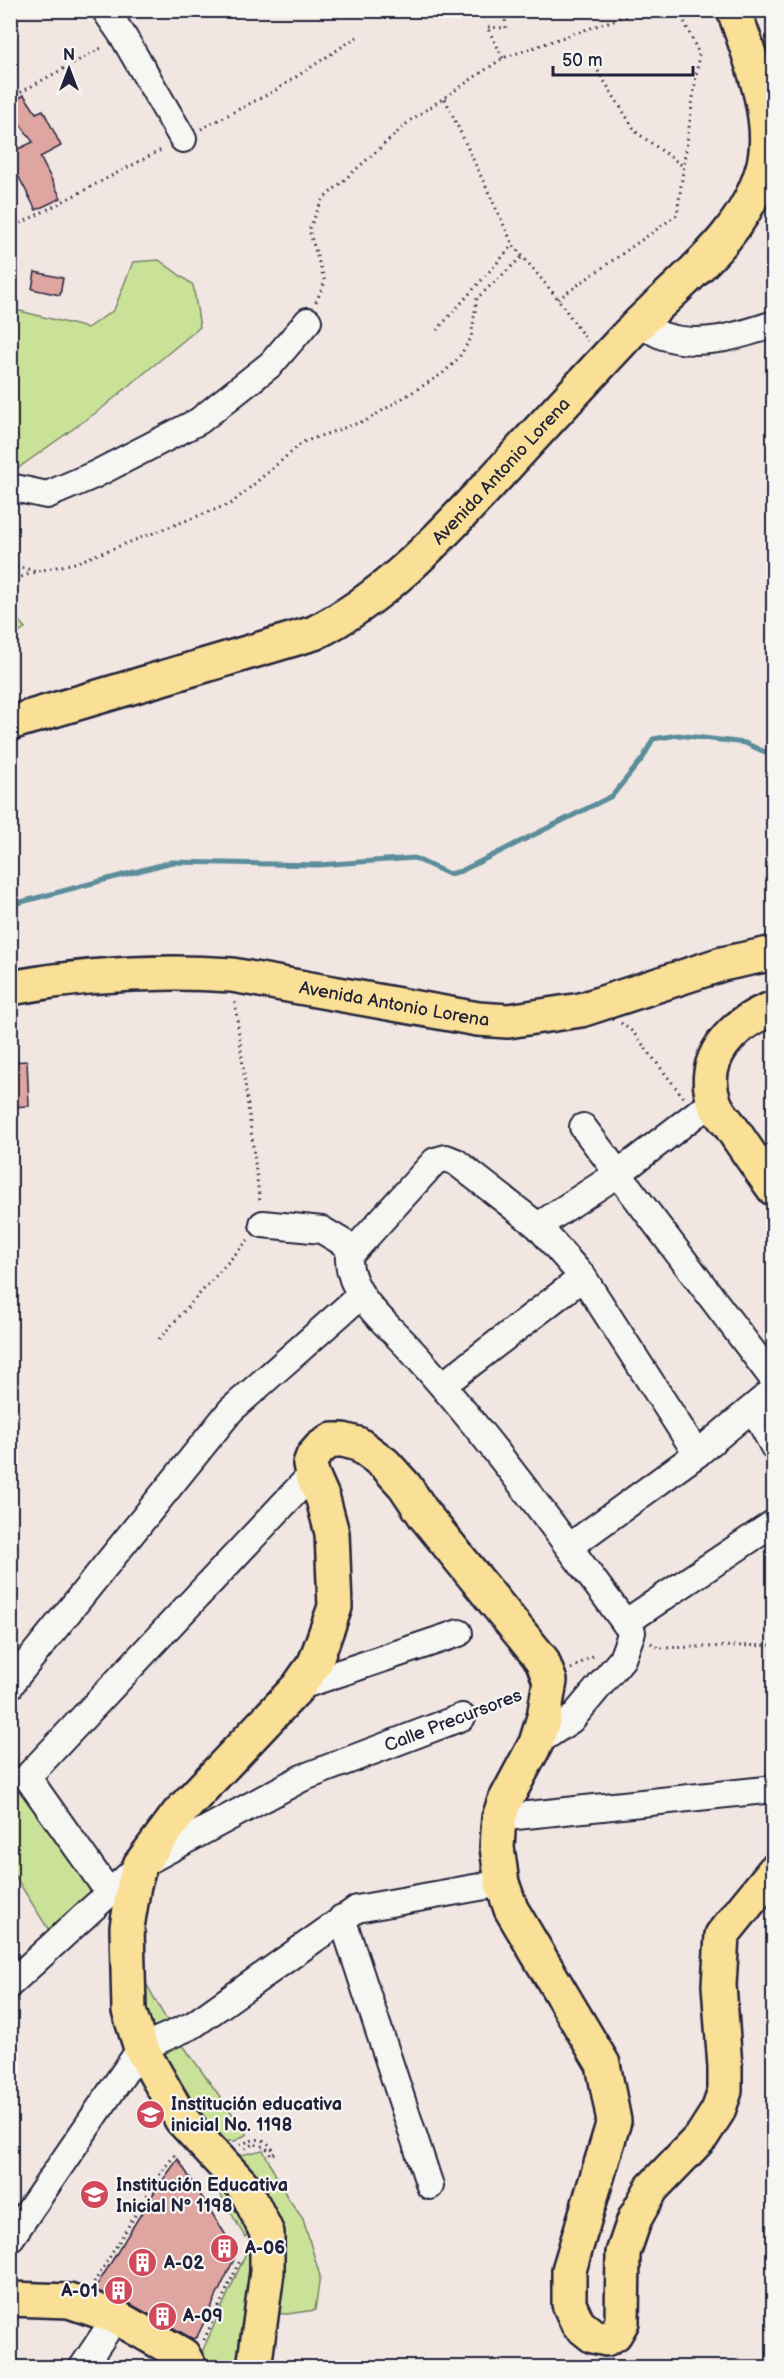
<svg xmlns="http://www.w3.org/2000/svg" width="784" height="2378" font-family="'Balsamiq Sans',sans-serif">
<rect width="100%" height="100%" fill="#f1e6e2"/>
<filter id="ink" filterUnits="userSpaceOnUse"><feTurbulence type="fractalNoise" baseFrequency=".0167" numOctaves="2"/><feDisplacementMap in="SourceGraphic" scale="12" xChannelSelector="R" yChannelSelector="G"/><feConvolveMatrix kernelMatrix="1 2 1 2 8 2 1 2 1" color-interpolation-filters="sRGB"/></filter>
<g filter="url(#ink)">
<g fill="#cae298" stroke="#76826a" stroke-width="1.5">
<polygon points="159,260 193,285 200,327 101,409 11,473 11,306 16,310 87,328 114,310 133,262"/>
<polygon points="10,611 25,628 11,640 10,640"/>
<polygon points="10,1751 99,1893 50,1932 11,1870"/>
<polygon points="142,1976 172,2030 153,2039 146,2012"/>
<polygon points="177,2037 247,2134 235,2141 221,2141 157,2048"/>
<polygon points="263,2150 286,2195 303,2219 320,2276 315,2310 287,2314 269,2313 236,2156"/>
<polygon points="220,2173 253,2228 245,2237 214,2183"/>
<polygon points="253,2247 258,2247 241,2367 195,2368 246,2253"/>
</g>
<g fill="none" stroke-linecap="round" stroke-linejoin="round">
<polyline stroke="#5c8d9a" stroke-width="5" points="10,905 172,862 319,865 414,858 449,874 461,871 612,796 643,758 653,739 678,735 745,743 774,756"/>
</g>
<g fill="#dfa5a1" stroke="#22223b" stroke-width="1.5">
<polygon points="24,95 36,113 43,110 61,146 40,157 61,198 36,210 10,160 10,153 33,142 10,110 10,104"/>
<polygon points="35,272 63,278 60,295 32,289"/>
<polygon points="27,1061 29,1106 10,1107 10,1062"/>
<polygon points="178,2159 237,2253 197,2337 193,2339 125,2301 94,2290 155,2191"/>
</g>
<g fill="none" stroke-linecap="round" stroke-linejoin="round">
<defs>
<g id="minor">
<polyline points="105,10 123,36 183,139"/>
<path d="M638,323C646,327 655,333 663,336C701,348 738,336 774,324"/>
<polyline points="10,487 47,495 94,475 199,421 271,364 308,321"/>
<polyline points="583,1127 774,1380"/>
<polyline points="263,1224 322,1230 354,1249"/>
<polyline points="538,1226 619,1173 696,1114 715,1104"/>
<polyline points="443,1385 583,1277"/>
<polyline points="753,1408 774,1447"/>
<polyline points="569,1547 697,1454 774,1390"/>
<polyline points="625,1623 774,1523"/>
<polyline points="10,1686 15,1678 231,1410 361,1295"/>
<polyline points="298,1687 459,1633"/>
<path d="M536,1743L571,1720L622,1659L632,1632C560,1536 490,1437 409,1348C386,1323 347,1293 349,1256L435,1161L446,1158L456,1162L538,1226L583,1277L697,1454"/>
<polyline points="499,1818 774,1789"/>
<polyline points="110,1894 30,1781 30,1774 312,1474"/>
<polyline points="342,1918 430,2186"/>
<polyline points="10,1984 140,1865 302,1778 462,1717"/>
<polyline points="10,2239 141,2048 193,2025 357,1909 502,1883"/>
<polyline points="82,2368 116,2317"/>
</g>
<g id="major">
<path d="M774,1008C734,1022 697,1059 715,1104C718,1112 726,1120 731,1127C745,1148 759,1168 774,1189"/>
<polyline points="10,2299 69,2301 116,2317 183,2355 190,2368"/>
<polyline points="254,2368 267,2272 267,2233 245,2188 181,2119 141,2048 129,2011 127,1927 134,1885 140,1865 179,1813 298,1687 315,1663 335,1607 332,1533 323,1499 312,1474 310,1464 313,1456 320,1448 332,1440 343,1440 358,1444 385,1464 405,1486 425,1516 542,1660 550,1681 544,1717 536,1743 504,1803 499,1818 497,1847 502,1883 511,1909 603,2064 614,2121 569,2270 569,2304 578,2324 593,2336 606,2339 615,2334 622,2322 623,2253 635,2218 652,2188 702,2136 718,2111 725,2091 725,2067 719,1985 722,1935 774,1871"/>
</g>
<g id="highway">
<path id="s1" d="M10,723L314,633C387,597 443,534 498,475C539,430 580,386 621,342C671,287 745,241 764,164C775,117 749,55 734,10"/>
<path id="s2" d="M10,988C86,974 155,970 232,975L478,1019L508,1021L581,1010L722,964L774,953"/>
</g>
</defs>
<use href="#minor" stroke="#22223b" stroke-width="30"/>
<use href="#major" stroke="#22223b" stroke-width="38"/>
<use href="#highway" stroke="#22223b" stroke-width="38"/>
<g stroke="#22223b" stroke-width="3" stroke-dasharray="1.5 4.5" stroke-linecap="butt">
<polyline points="211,13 214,10"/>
<polyline points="503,58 487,27 506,28 504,10"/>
<polyline points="598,71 636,132 683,166"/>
<polyline points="10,98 103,47"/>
<polyline points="445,99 513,245 558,299 587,341"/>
<polyline points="201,129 276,90 357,37"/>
<polyline points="10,229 163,149"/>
<polyline points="558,299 677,215 699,54 679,10"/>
<polyline points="316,302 325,282 309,230 322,200 411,120 503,58 643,10"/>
<polyline points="437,330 513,245"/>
<polyline points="10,565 36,571"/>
<polyline points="10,581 38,571 75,563 232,503 303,442 367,420 442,374 458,359 471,338 477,298 522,257"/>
<polyline points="235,1002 260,1203"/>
<polyline points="621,1023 633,1032 684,1098"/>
<polyline points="159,1339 248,1240"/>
<polyline points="651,1643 658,1648 774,1645"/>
<polyline points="571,1669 596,1654"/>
<polyline points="481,1709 522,1693"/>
<path d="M240,2145C257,2137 265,2136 275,2153L271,2156L266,2147L253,2144L243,2150"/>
<polyline points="94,2283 160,2174 177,2152"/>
<polyline points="204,2340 241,2258"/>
</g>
<use href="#minor" stroke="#f6f6f2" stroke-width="26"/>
<use href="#major" stroke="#fadf96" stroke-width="33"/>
<use href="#highway" stroke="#fadf96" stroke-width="33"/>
</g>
</g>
<defs>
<symbol id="school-disc" viewBox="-11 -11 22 22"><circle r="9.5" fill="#d1495b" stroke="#f6f6f2"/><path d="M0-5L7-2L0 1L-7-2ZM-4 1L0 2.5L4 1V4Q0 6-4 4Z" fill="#fff"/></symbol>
<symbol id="building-disc" viewBox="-11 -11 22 22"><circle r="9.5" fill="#d1495b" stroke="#f6f6f2"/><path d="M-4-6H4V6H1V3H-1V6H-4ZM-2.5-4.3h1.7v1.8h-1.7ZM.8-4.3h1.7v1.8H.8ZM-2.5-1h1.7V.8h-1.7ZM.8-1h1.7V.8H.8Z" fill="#fff"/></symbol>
</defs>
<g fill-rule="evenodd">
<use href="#school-disc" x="134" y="2098" width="33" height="33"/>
<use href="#school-disc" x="78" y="2178" width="33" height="33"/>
<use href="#building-disc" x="208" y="2232" width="33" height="33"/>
<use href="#building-disc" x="126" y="2246" width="33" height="33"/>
<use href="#building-disc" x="102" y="2274" width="33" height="33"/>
<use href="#building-disc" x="146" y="2300" width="33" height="33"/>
</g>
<g text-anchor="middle" stroke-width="4.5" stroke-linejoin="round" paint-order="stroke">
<g font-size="18" fill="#22223b" stroke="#f6f6f2">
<text dy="6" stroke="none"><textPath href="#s1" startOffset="566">Avenida Antonio Lorena</textPath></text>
<text dy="6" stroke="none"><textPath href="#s2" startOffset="388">Avenida Antonio Lorena</textPath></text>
<text transform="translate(453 1720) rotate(-21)" y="6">Calle Precursores</text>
</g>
<g font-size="18" font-weight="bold" fill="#22223b" stroke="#f6f6f2" text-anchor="start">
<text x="171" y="2110">Institución educativa<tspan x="171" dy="21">inicial No. 1198</tspan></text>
<text x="116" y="2191">Institución Educativa<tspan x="116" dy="21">Inicial Nº 1198</tspan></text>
<text x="245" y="2254">A-06</text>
<text x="164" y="2269">A-02</text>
<text x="98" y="2297" text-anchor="end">A-01</text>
<text x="183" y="2322">A-09</text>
</g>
</g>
<rect width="784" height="2378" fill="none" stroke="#f6f6f2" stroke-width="36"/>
<rect x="18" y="18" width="748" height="2342" fill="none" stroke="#22223b" stroke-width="2" filter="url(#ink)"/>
<g transform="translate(69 69)" stroke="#f6f6f2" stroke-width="4.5" paint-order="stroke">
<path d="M0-4.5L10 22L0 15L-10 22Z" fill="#22223b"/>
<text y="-9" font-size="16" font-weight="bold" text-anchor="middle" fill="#22223b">N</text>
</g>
<path d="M553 66v9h140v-9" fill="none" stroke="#22223b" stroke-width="3"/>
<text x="562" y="66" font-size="18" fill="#22223b" stroke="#f6f6f2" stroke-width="4.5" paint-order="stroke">50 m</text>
</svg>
